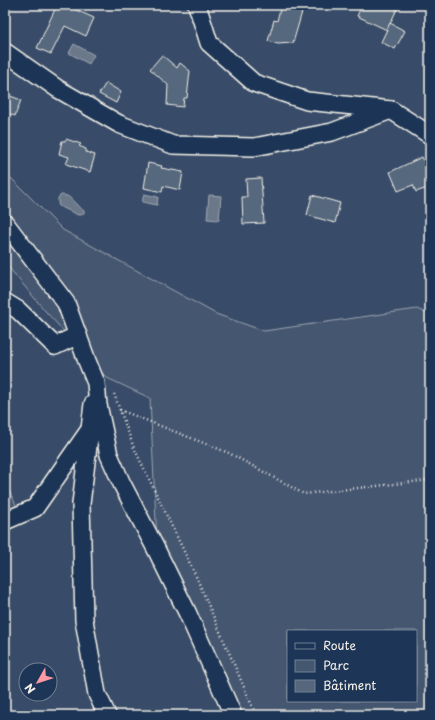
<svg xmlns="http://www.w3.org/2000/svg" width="435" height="720" font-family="'Playpen Sans',sans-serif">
<rect width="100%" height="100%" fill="#2a4060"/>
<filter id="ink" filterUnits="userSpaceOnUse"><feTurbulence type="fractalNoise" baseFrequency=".025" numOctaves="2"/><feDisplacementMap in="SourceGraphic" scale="8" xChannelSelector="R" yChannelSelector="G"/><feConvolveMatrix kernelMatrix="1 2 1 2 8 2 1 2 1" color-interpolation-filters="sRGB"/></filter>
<g filter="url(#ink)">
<path fill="#374c69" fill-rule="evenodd" d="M5,5H430V715H5ZM288,631H416V701H288ZM26,670H50V694H26Z"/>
<g fill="#445771" stroke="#9ca4ac" fill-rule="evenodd">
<path d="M5,172L63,230L216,314L264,331L417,309L430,315V715H240L157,542L150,398L107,378L47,313L5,263ZM288,631H416V701H288Z"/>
<polygon points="5,482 24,522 5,531"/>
</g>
<g fill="#6a788a" stroke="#a1a8b0">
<polygon points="74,44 94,55 89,64 69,53"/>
<polygon points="144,194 158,197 157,205 142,202"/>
<path d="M61,195C69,195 71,199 76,204C78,207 81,208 84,211V213L81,215H78L59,206L58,203V198Z"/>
<polygon points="209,195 221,196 219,220 207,219"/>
</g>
<g fill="#56677d" stroke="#f4f1e8">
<polygon points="57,5 65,5 94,18 86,36 65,26 51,54 37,48"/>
<polygon points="281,5 304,5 293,43 278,44 268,41 274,20 277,21"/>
<polygon points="362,5 399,5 387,30 357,16"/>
<polygon points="390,23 405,31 395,49 381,42"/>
<polygon points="162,55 177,68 180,63 190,71 187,98 184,98 183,107 167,105 168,85 150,69"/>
<polygon points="106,83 121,92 116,103 99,94"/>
<polygon points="5,94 21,100 15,116 5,112"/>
<polygon points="66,139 81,144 79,146 86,149 86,152 95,155 90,172 66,164 69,157 59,154 62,141 65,141"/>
<polygon points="422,157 430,174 430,187 416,192 413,185 398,191 390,172"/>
<polygon points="148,163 162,166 161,168 183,172 180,190 163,186 162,192 144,188"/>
<polygon points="261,178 264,223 243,224 242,197 247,197 246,179"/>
<polygon points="312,195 340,203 335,223 307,215"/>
</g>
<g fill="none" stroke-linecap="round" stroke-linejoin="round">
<defs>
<g id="minor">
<polyline points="197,5 209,43 254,83 307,101 391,110 430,135"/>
<polyline points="5,52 58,89 119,124 173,145 254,147 332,132 391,110"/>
<polyline points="5,223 66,303 87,361 96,383 98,405 109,455 122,484 156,549 188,614 233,715"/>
<polyline points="5,302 18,310 55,346 78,335"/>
<polyline points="93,404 81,504 84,620 97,694 107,715"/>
<polyline points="5,521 35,508 88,432"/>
</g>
</defs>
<use href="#minor" stroke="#f4f1e8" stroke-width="20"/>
<g stroke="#f4f1e8" stroke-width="2.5" stroke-dasharray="1 3" stroke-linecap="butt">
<polyline points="114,394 134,448 195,574 256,715"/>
<polyline points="120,410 229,453 304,494 430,480"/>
</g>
<use href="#minor" stroke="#1d3557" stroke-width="17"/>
</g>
</g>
<rect width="435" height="720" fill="none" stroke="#1d3557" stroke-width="20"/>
<rect x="10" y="10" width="415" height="700" fill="none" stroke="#f4f1e8" stroke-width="1.5" filter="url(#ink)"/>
<rect x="287" y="630" width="130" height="72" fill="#1d3557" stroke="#738091"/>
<rect x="295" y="643" width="20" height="6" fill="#1d3557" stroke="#738091"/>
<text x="323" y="650" font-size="12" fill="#f4f1e8">Route</text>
<rect x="295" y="660" width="20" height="12" fill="#445771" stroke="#738091"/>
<text x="323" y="670" font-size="12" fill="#f4f1e8">Parc</text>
<rect x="295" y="680" width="20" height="12" fill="#56677d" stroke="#738091"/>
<text x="323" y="690" font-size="12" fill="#f4f1e8">Bâtiment</text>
<g transform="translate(38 682) rotate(231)"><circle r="19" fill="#1d3557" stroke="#738091"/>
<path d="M0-3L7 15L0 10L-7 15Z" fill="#ff9aa2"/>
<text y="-6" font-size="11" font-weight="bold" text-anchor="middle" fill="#f4f1e8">N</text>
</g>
</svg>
